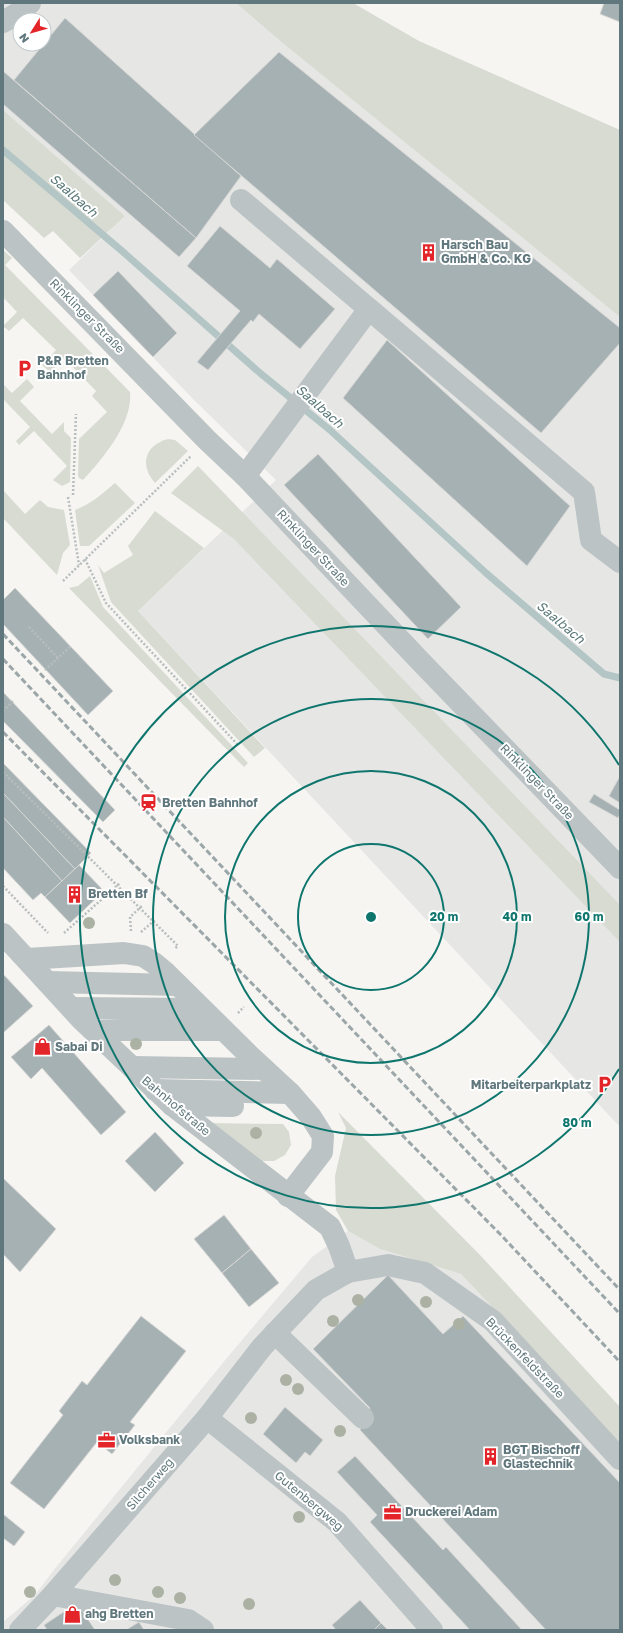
<svg xmlns="http://www.w3.org/2000/svg" width="623" height="1633" font-family="'Golos Text',sans-serif">
<rect width="100%" height="100%" fill="#f6f5f2"/>
<g fill="#e6e6e5" fill-rule="evenodd">
<path d="M3,3H236L285,45L620,317V1127L138,611L276,480L193,399L69,270L125,216L3,110ZM20,20H44V44H20Z"/>
<polygon points="348,1231 380,1249 461,1274 620,1443 620,1630 3,1630 3,1622 35,1595 53,1571 226,1359 312,1257"/>
</g>
<g fill="#d7dbd1">
<polygon points="236,3 353,3 419,41 620,130 620,317 285,45"/>
<polygon points="3,110 125,216 80,258 53,231 44,238 3,200"/>
<path d="M3,250L12,258L5,265L130,392C133,423 103,458 83,480L79,478L78,476L79,439L107,412L92,396L96,391L64,358L50,372L42,365L56,350L23,318L9,331L3,326L17,312L3,297Z"/>
<polygon points="27,379 34,387 20,401 52,434 64,422 64,431 71,438 70,482 62,486 53,480 67,466 34,431 19,445 16,441 30,427 3,399 3,384 12,393"/>
<path d="M168,439L175,440L188,451L155,483C139,465 145,445 168,439Z"/>
<polygon points="198,466 620,905 620,942 234,539 171,493"/>
<path d="M115,483L135,503L89,546H80L75,510C91,504 102,494 115,483Z"/>
<polygon points="3,490 25,514 40,500 48,507 64,510 70,545 63,553 57,575 3,518"/>
<polygon points="155,511 204,548 138,611 265,748 254,757 111,602 98,565 104,573 133,555 128,546"/>
<polygon points="90,576 103,607 248,763 244,767 69,588 78,586"/>
<polygon points="338,1112 480,1255 620,1407 620,1443 461,1274 380,1249 348,1231 336,1210 335,1176 346,1128"/>
<polygon points="205,1123 283,1124 289,1132 291,1145 285,1155 274,1161 259,1161"/>
</g>
<g fill="none" stroke-linecap="round" stroke-linejoin="round">
<polyline stroke="#b3c5c5" stroke-width="7" points="3,150 122,251 260,373 330,430 486,573 604,674 620,678"/>
</g>
<g fill="#a5b1b3" stroke="#d7d6d5">
<polygon points="604,3 620,3 620,22 600,14"/>
<polygon points="65,18 241,176 196,238 14,80"/>
<polygon points="279,52 620,328 620,343 541,433 194,135"/>
<polygon points="3,71 196,238 179,257 3,104"/>
<polygon points="220,226 270,268 277,259 335,309 300,349 259,314 253,322 251,320 208,370 197,362 240,311 187,266"/>
<polygon points="118,271 177,333 153,357 93,295"/>
<polygon points="387,340 570,506 527,566 343,398"/>
<polygon points="318,454 461,607 428,639 284,485"/>
<polygon points="15,588 113,691 88,715 3,624 3,600"/>
<polygon points="3,692 115,810 103,822 3,721"/>
<polygon points="3,763 91,853 75,869 3,793"/>
<polygon points="620,776 620,803 609,796"/>
<polygon points="3,793 75,869 62,881 3,817"/>
<polygon points="594,794 620,810 620,814 618,818 589,802"/>
<polygon points="3,817 62,881 45,897 41,893 33,900 3,868"/>
<polygon points="79,865 104,891 70,923 45,897"/>
<polygon points="3,974 33,1006 3,1033"/>
<polygon points="49,1025 126,1112 101,1135 42,1068 31,1079 11,1057"/>
<polygon points="155,1132 184,1163 155,1192 125,1161"/>
<polygon points="3,1178 56,1229 20,1272 3,1254"/>
<polygon points="224,1215 251,1249 222,1273 194,1239"/>
<polygon points="251,1249 279,1283 249,1307 222,1273"/>
<polygon points="388,1275 443,1334 463,1316 620,1483 620,1630 546,1630 360,1430 370,1408 313,1349"/>
<polygon points="141,1316 186,1351 130,1422 135,1425 112,1454 97,1442 44,1509 10,1483 63,1415 59,1411 82,1381 87,1385"/>
<polygon points="285,1407 323,1440 310,1456 305,1452 296,1463 263,1434"/>
<polygon points="355,1456 443,1550 446,1547 521,1629 520,1630 470,1630 370,1522 377,1515 337,1472"/>
<polygon points="3,1514 25,1532 14,1546 3,1538"/>
<polygon points="360,1600 381,1623 374,1630 336,1630 332,1625"/>
<polygon points="77,1603 95,1630 47,1630 44,1625"/>
<polygon points="139,1622 144,1630 126,1630"/>
<polygon points="381,1623 388,1630 374,1630"/>
</g>
<g fill="none" stroke-linecap="round" stroke-linejoin="round">
<g stroke="#b8bdbe" stroke-width="2.5" stroke-dasharray="2 2" stroke-linecap="butt">
<polyline points="73,495 76,414"/>
<polyline points="68,497 79,565"/>
<polyline points="85,559 106,603 238,745"/>
<polyline points="63,581 191,456"/>
<polyline points="29,627 58,658"/>
<polyline points="45,670 71,646"/>
<polyline points="3,711 13,701"/>
<polyline points="3,772 178,946 174,949"/>
<polyline points="3,886 48,933"/>
<polyline points="131,931 130,917 143,905"/>
<polyline points="141,932 156,919"/>
<polyline points="64,933 120,883"/>
<polyline points="238,1013 244,1007"/>
</g>
<g stroke="#bcc3c5" stroke-width="22">
<polyline points="3,22 18,13 30,3"/>
<polyline points="241,200 369,309 245,476"/>
<polyline points="3,231 207,440 245,476 422,663 620,868"/>
<polyline points="369,309 584,492 591,540 620,562"/>
<polyline points="3,934 82,1020 172,1105 330,1227 339,1246 348,1272"/>
<polyline points="27,959 124,953 143,956 154,963 166,973 250,1056 290,1093 311,1117 323,1136 322,1152 288,1196"/>
<polyline points="48,982 178,985"/>
<polyline points="71,1008 201,1009"/>
<polyline points="94,1031 123,1030 223,1030"/>
<polyline points="132,1067 264,1069"/>
<polyline points="155,1090 290,1093"/>
<polyline points="172,1105 233,1106"/>
<polyline points="275,1333 363,1418"/>
<polyline points="207,1418 337,1522 432,1630"/>
<polyline points="53,1595 188,1620 203,1630"/>
<polyline points="20,1630 53,1595 207,1418 262,1347 316,1290 348,1272 388,1265 425,1273 493,1321 620,1459"/>
</g>
<g stroke="#9ba6a9" stroke-width="3" stroke-dasharray="6 3" stroke-linecap="butt">
<polyline points="3,634 620,1290"/>
<polyline points="3,659 620,1314"/>
<polyline points="3,732 501,1235 620,1362"/>
</g>
</g>
<g fill="#abb1a3">
<circle cx="89" cy="923" r="6"/>
<circle cx="136" cy="1044" r="6"/>
<circle cx="256" cy="1133" r="6"/>
<circle cx="358" cy="1300" r="6"/>
<circle cx="426" cy="1302" r="6"/>
<circle cx="333" cy="1321" r="6"/>
<circle cx="459" cy="1324" r="6"/>
<circle cx="286" cy="1380" r="6"/>
<circle cx="298" cy="1389" r="6"/>
<circle cx="251" cy="1418" r="6"/>
<circle cx="340" cy="1431" r="6"/>
<circle cx="299" cy="1517" r="6"/>
<circle cx="115" cy="1580" r="6"/>
<circle cx="30" cy="1592" r="6"/>
<circle cx="158" cy="1592" r="6"/>
<circle cx="180" cy="1598" r="6"/>
<circle cx="249" cy="1604" r="6"/>
</g>
<g fill="none" stroke="#0f766e" stroke-width="2">
<circle cx="371" cy="917" r="73"/>
<circle cx="371" cy="917" r="146"/>
<circle cx="371" cy="917" r="218"/>
<path d="M619 1069A291 291 0 1 1 619 765"/>
</g>
<defs>
<symbol id="building-bare" viewBox="-9 -9 18 18"><path d="M-4-6H4V6H1V3H-1V6H-4ZM-2.5-4.3h1.7v1.8h-1.7ZM.8-4.3h1.7v1.8H.8ZM-2.5-1h1.7V.8h-1.7ZM.8-1h1.7V.8H.8Z" fill="#e32529" stroke="#fff" stroke-width="2.5" paint-order="stroke"/></symbol>
<symbol id="parking-bare" viewBox="-9 -9 18 18"><path d="M-3.5-5.5H1a3.5 3.5 0 0 1 0 7H-1V5.5H-3.5ZM-1-3.4V-.6H.8a1.4 1.4 0 0 0 0-2.8Z" fill="#e32529" stroke="#fff" stroke-width="2.5" paint-order="stroke"/></symbol>
<symbol id="station-bare" viewBox="-9 -9 18 18"><path d="M-3-6H3Q5-6 5-4V2Q5 4 3 4L4.5 6H3L1.5 4h-3L-3 6H-4.5L-3 4Q-5 4-5 2V-4Q-5-6-3-6ZM-3.5-4v3h7v-3ZM-3.5 1v1.5H-2V1ZM2 1v1.5H3.5V1Z" fill="#e32529" stroke="#fff" stroke-width="2.5" paint-order="stroke"/></symbol>
<symbol id="shop-bare" viewBox="-9 -9 18 18"><path d="M-5-2.5h2.3a2.7 3.5 0 0 1 5.4 0H5L5.5 6h-11ZM-1.5-2.5h3a1.5 2.3 0 0 0-3 0Z" fill="#e32529" stroke="#fff" stroke-width="2.5" paint-order="stroke"/></symbol>
<symbol id="office-bare" viewBox="-9 -9 18 18"><path d="M-6-3h4V-5.5h4V-3h4V5H-6ZM-1-4.5V-3h2v-1.5ZM-6 0V1H6V0Z" fill="#e32529" stroke="#fff" stroke-width="2.5" paint-order="stroke"/></symbol>
</defs>
<g fill-rule="evenodd">
<use href="#building-bare" x="416" y="240" width="25" height="25"/>
<use href="#parking-bare" x="12" y="356" width="25" height="25"/>
<use href="#station-bare" x="136" y="790" width="25" height="25"/>
<use href="#building-bare" x="62" y="882" width="25" height="25"/>
<use href="#shop-bare" x="30" y="1034" width="25" height="25"/>
<use href="#parking-bare" x="592" y="1072" width="25" height="25"/>
<use href="#office-bare" x="94" y="1428" width="25" height="25"/>
<use href="#building-bare" x="478" y="1444" width="25" height="25"/>
<use href="#office-bare" x="380" y="1500" width="25" height="25"/>
<use href="#shop-bare" x="60" y="1602" width="25" height="25"/>
</g>
<g text-anchor="middle" stroke-width="4" stroke-linejoin="round" paint-order="stroke">
<g font-size="12" font-weight="bold" fill="#60787d" stroke="#fff" text-anchor="start">
<text x="441" y="249">Harsch Bau<tspan x="441" dy="14">GmbH &amp; Co. KG</tspan></text>
<text x="37" y="365">P&amp;R Bretten<tspan x="37" dy="14">Bahnhof</tspan></text>
<text x="162" y="807">Bretten Bahnhof</text>
<text x="88" y="898">Bretten Bf</text>
<text x="55" y="1051">Sabai Di</text>
<text x="591" y="1089" text-anchor="end">Mitarbeiterparkplatz</text>
<text x="119" y="1444">Volksbank</text>
<text x="503" y="1454">BGT Bischoff<tspan x="503" dy="14">Glastechnik</tspan></text>
<text x="405" y="1516">Druckerei Adam</text>
<text x="85" y="1618">ahg Bretten</text>
</g>
<g font-size="12" fill="#60787d" stroke="#fff">
<text transform="translate(87 316) rotate(45)" y="4">Rinklinger Straße</text>
<text transform="translate(313 548) rotate(47)" y="4">Rinklinger Straße</text>
<text transform="translate(537 782) rotate(46)" y="4">Rinklinger Straße</text>
<text transform="translate(176 1106) rotate(40)" y="4">Bahnhofstraße</text>
<text transform="translate(525 1358) rotate(46)" y="4">Brückenfeldstraße</text>
<text transform="translate(150 1484) rotate(-49)" y="4">Silcherweg</text>
<text transform="translate(309 1501) rotate(40)" y="4">Gutenbergweg</text>
</g>
<g font-size="13" font-style="italic" fill="#5b7879" stroke="#fff">
<text transform="translate(74 195) rotate(41)" y="5">Saalbach</text>
<text transform="translate(320 406) rotate(41)" y="5">Saalbach</text>
<text transform="translate(561 622) rotate(40)" y="5">Saalbach</text>
</g>
</g>
<circle cx="371" cy="917" r="6" fill="#0f766e" stroke="#fff" stroke-width="2"/>
<g font-size="12" text-anchor="middle" font-weight="bold" fill="#0f766e" stroke="#fff" stroke-width="4" stroke-linejoin="round" paint-order="stroke">
<text x="444" y="921">20 m</text>
<text x="517" y="921">40 m</text>
<text x="589" y="921">60 m</text>
<text x="577" y="1127">80 m</text>
</g>
<rect width="623" height="1633" fill="none" stroke="#60787d" stroke-width="8"/>
<g transform="translate(32 32) rotate(233)"><circle r="19" fill="#ffffff" stroke="#bfc9cb"/>
<path d="M0-3L7 15L0 10L-7 15Z" fill="#e32529"/>
<text y="-6" font-size="11" font-weight="bold" text-anchor="middle" fill="#60787d">N</text>
</g>
</svg>
